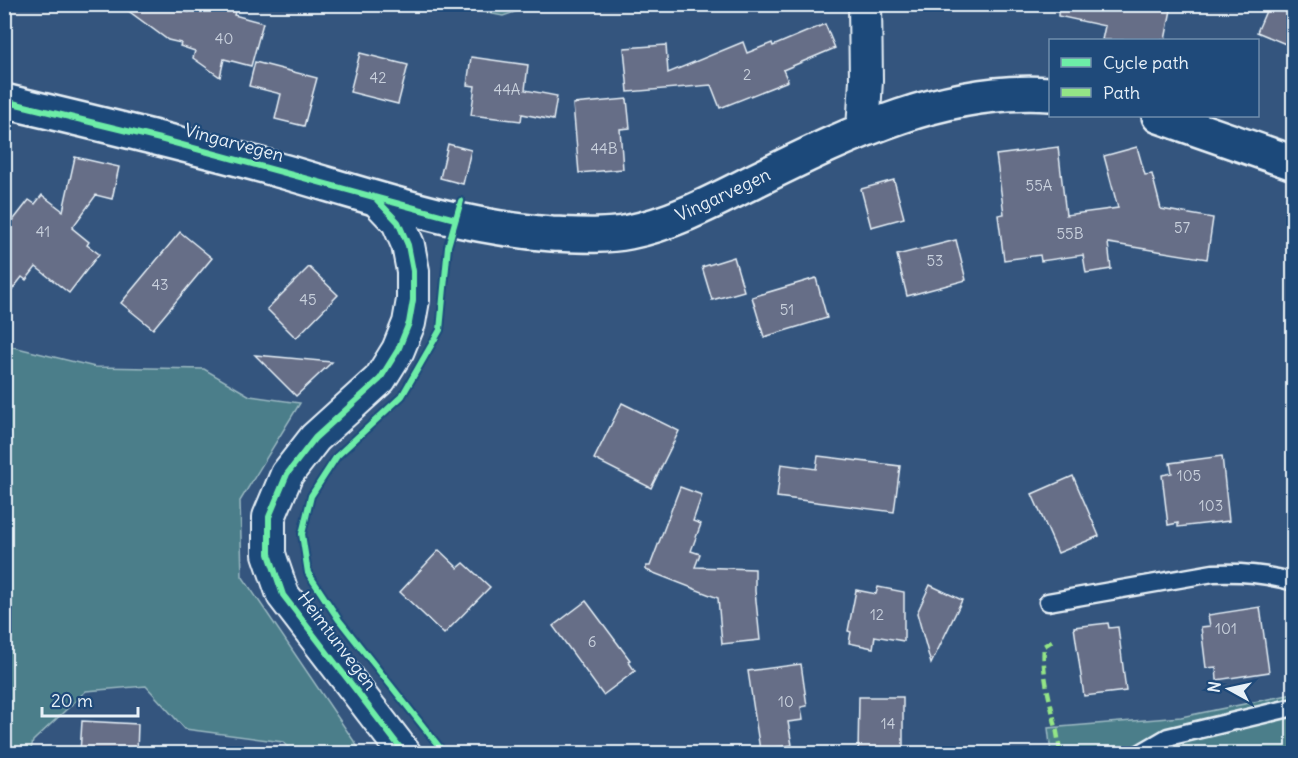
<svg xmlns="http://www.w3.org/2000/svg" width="1298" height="758" font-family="Delius,sans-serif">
<rect width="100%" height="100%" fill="#34557e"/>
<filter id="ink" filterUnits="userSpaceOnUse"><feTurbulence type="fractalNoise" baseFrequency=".0167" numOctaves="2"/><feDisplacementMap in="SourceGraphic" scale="12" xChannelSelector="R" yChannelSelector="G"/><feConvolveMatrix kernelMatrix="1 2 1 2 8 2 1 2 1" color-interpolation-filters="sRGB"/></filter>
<g filter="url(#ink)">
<g fill="#4b7e8a" stroke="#9ab8c1" stroke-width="1.5">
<polygon points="448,5 535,5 503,16"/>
<polygon points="5,345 95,367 204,369 250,396 300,403 240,501 242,576 362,753 293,753 283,742 185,729 146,686 86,691 33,741 30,753 5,753"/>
<polygon points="1293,694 1293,753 1051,753 1048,728 1181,717"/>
</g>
<g fill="#666e87" stroke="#e8f1f8" stroke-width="1.5">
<polygon points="119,4 178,4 177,9 189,12 191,4 207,7 208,4 237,4 234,15 263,23 251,66 224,59 220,77 193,58 195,51 180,46 181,43 168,40"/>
<polygon points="1059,4 1144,4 1171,10 1165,40 1102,40 1105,26 1058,16"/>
<polygon points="1269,4 1293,4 1293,47 1257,32"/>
<polygon points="825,24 835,48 783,70 788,81 720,108 711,85 628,92 624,48 666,45 668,73 743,42 747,53 772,43 773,46"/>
<polygon points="360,53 408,65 398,104 350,92"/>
<polygon points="471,57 528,65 525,90 557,96 553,120 522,114 521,121 471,115 475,86 467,85"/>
<polygon points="255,62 317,78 304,126 275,119 281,94 249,86"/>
<polygon points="627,99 630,128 620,129 623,169 579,173 573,104"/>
<polygon points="448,144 471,150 463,184 440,178"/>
<polygon points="1058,147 1066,215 1118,208 1104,156 1137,147 1145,175 1152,174 1161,209 1213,218 1207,259 1108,243 1111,269 1086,273 1083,255 1041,261 1040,255 1004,260 998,215 1004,214 996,155"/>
<polygon points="75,157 119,167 112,199 96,195 72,228 89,242 87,245 99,254 69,293 36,267 26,280 22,277 4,300 4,232 29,200 35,204 42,195 63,211"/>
<polygon points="894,180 904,218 871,227 861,189"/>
<polygon points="180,232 212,258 153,329 121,303"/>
<polygon points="956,240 966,280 907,296 897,255"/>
<polygon points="734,257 744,291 712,300 702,267"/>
<polygon points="309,267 338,295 296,338 267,309"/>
<polygon points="816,278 827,318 764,337 752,297"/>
<polygon points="255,355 278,357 332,362 296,396"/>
<polygon points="622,403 679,431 651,488 594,459"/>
<polygon points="818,456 900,466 894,512 777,497 781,464 816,469"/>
<polygon points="1222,456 1229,521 1178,527 1178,523 1168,525 1162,475 1172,473 1170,463"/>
<polygon points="1073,476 1099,536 1058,553 1032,494"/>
<polygon points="680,487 702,495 693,521 701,524 691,551 700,554 695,567 755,569 755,591 760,640 722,644 718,598 646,570 646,566 650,566"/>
<polygon points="439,550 458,568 464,563 490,587 444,634 400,592"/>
<polygon points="930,585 962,600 931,664 917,613"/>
<polygon points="878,587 904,592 904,641 875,636 873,648 849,643 851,632 848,631 856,590 876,594"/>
<polygon points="586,601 630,660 628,661 635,671 603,695 553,626"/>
<polygon points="1260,607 1269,672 1217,680 1216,667 1206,668 1201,627 1210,626 1208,615"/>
<polygon points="1108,623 1109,628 1118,627 1126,691 1084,696 1074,627"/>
<polygon points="801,664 807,706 801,707 803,720 788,722 792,745 760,750 748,671"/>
<polygon points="859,697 903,697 903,753 858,753"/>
<polygon points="82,721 138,724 137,753 80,753"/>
</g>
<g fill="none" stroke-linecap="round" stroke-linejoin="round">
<defs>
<g id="lane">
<path d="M1048,602L1213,573C1243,572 1265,574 1294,582"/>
<polyline points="1139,754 1168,737 1294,707"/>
</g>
<g id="street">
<polyline points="863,130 866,80 865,4"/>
<polyline points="377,200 398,222 408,245 413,271 413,300 409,323 398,350 380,379 315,438 287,474 269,517 269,554 283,595 405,754"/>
</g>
<g id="secondary">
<path d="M4,101C95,123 186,144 275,169C367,195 456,227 552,234C576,235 605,237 629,232C675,223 718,199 760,178C851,133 946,87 1050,94"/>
<polyline points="1159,116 1294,163"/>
</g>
</defs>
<use href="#lane" stroke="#e8f1f8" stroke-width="21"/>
<use href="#street" stroke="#e8f1f8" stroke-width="36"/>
<use href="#secondary" stroke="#e8f1f8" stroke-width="38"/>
<use href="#lane" stroke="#1f4a7a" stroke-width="16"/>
<use href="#street" stroke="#1f4a7a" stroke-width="32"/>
<use href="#secondary" stroke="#1f4a7a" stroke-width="33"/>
<path stroke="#94e586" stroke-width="4.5" stroke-dasharray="9 4.5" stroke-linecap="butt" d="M1052,641L1044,646C1041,684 1057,717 1060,754"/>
<defs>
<g id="cycleway">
<polyline points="4,101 160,139 455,219"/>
<polyline points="377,200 398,222 408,245 413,271 413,300 409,323 398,350 380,379 315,438 287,474 269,517 269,554 283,595 405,754"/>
<polyline points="445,754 339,620 308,573 302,534 311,496 337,456 402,396 440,330 448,246 461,201"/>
</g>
</defs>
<use href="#cycleway" stroke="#1f4a7a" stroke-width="10"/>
<use href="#cycleway" stroke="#6deda7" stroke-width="6"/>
</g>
</g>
<g text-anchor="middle" stroke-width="4.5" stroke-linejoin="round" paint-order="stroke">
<g font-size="15" fill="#c8d0dc">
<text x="224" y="44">40</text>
<text x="747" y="80">2</text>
<text x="378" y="83">42</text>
<text x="507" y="95">44A</text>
<text x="604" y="154">44B</text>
<text x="1039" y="191">55A</text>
<text x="1182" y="233">57</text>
<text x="43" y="237">41</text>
<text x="1070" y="239">55B</text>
<text x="935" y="266">53</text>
<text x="160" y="290">43</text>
<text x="308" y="305">45</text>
<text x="787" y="315">51</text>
<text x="1189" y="481">105</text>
<text x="1211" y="511">103</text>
<text x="877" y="620">12</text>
<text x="1226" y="634">101</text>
<text x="592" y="647">6</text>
<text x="786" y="707">10</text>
<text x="888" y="729">14</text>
</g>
<g font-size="18" fill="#e8f1f8" stroke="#1f4a7a">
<text transform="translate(234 143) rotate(15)" y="6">Vingarvegen</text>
<text transform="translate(723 195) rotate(-25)" y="6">Vingarvegen</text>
<text transform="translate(337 641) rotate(53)" y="6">Heimtunvegen</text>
</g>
</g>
<rect width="1298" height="758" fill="none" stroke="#1f4a7a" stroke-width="24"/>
<rect x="12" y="12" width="1274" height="734" fill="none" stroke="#e8f1f8" stroke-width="2" filter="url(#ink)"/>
<rect x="1049" y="39" width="210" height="78" fill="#1f4a7a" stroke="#6f8dac" stroke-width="1.5"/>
<rect x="1061" y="58" width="30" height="9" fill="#6deda7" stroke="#6f8dac" stroke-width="1.5"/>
<text x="1103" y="69" font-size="18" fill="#e8f1f8">Cycle path</text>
<rect x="1061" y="88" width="30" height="9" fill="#94e586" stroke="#6f8dac" stroke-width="1.5"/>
<text x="1103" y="99" font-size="18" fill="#e8f1f8">Path</text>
<g transform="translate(1229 689) rotate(278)" stroke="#1f4a7a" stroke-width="4.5" paint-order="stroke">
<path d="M0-4.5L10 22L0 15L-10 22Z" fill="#e8f1f8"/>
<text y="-9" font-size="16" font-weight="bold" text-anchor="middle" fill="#e8f1f8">N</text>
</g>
<path d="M42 707v9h96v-9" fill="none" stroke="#e8f1f8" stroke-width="3"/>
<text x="51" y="707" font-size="18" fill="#e8f1f8" stroke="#1f4a7a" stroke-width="4.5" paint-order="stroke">20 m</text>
</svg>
